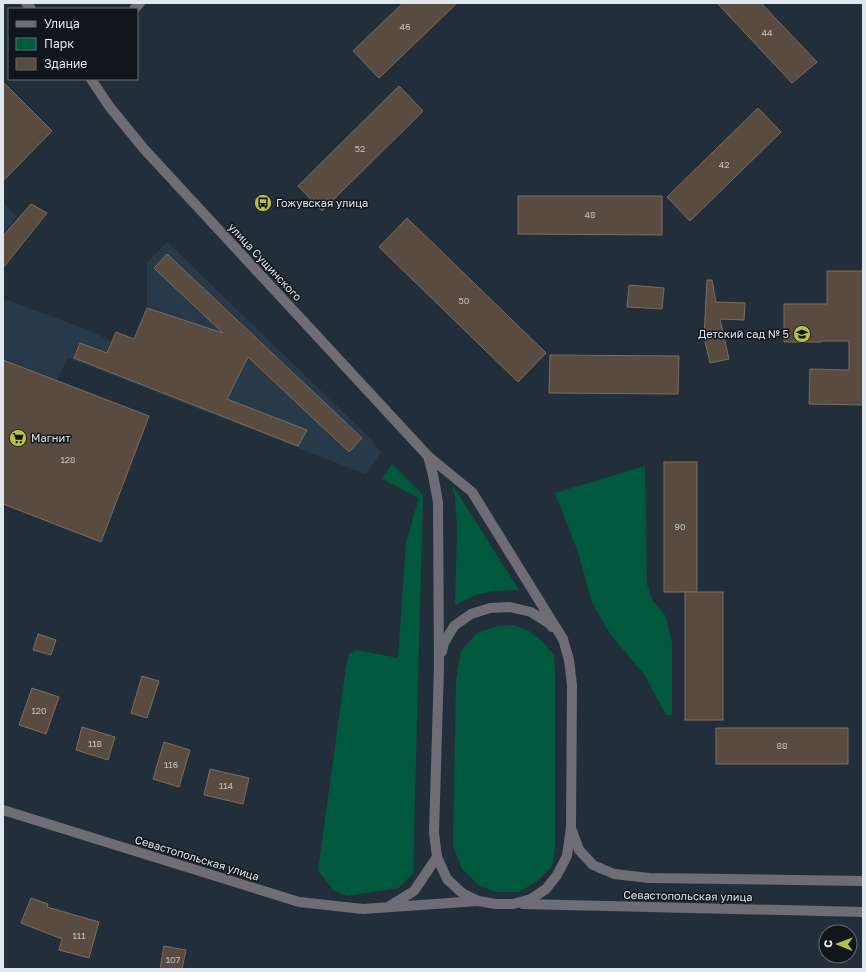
<svg xmlns="http://www.w3.org/2000/svg" width="866" height="972" font-family="'Golos Text',sans-serif">
<rect width="100%" height="100%" fill="#222f3a"/>
<g fill="#283949">
<polygon points="3,202 17,217 3,233"/>
<polygon points="167,242 373,441 381,453 365,474 68,358 3,486 3,298 82,328 130,349 147,308 147,263"/>
</g>
<g fill="#00593d">
<polygon points="392,464 423,495 413,873 399,888 347,896 333,890 318,870 346,667 349,654 356,650 398,658 406,542 419,498 382,479"/>
<polygon points="645,466 647,584 652,600 665,615 672,642 672,715 666,715 644,674 610,634 599,615 591,599 578,552 555,493"/>
<polygon points="452,484 519,590 492,591 476,595 455,605 457,525 455,498"/>
<polygon points="513,625 529,631 543,642 554,655 555,675 555,847 552,867 536,882 519,892 497,892 480,886 462,869 453,846 456,681 461,651 477,633 494,627"/>
</g>
<g fill="#594b3f" stroke="#7a6c5e">
<polygon points="403,3 457,3 379,78 353,51"/>
<polygon points="717,3 761,3 817,62 792,83"/>
<polygon points="3,82 52,131 3,181"/>
<polygon points="399,86 423,111 322,211 298,186"/>
<polygon points="758,108 781,132 690,221 667,197"/>
<polygon points="518,196 662,196 662,235 518,234"/>
<polygon points="31,204 47,213 3,268 3,236"/>
<polygon points="407,218 546,353 518,382 379,247"/>
<polygon points="167,254 362,438 349,452 248,357 227,399 307,430 298,446 74,358 80,343 107,353 116,332 134,339 147,308 223,333 154,268"/>
<polygon points="827,271 863,271 863,405 809,404 810,369 849,370 849,341 821,341 821,342 784,342 784,304 827,304"/>
<polygon points="707,280 712,280 716,302 745,303 744,320 720,319 729,359 710,363 704,337"/>
<polygon points="629,285 664,288 662,309 627,307"/>
<polygon points="550,355 679,356 678,394 549,393"/>
<polygon points="3,360 149,416 101,542 3,504"/>
<rect x="664" y="462" width="33" height="130"/>
<rect x="685" y="592" width="38" height="128"/>
<polygon points="38,634 56,640 51,655 33,650"/>
<polygon points="142,676 159,681 147,718 131,713"/>
<polygon points="32,688 59,697 46,734 19,725"/>
<polygon points="82,727 115,737 108,760 76,750"/>
<rect x="716" y="728" width="132" height="36"/>
<polygon points="164,742 190,750 179,787 153,779"/>
<polygon points="210,769 249,778 243,804 204,795"/>
<polygon points="31,898 48,904 47,907 99,922 89,958 59,950 62,939 21,923"/>
<polygon points="164,946 186,950 182,969 160,969"/>
</g>
<g fill="none" stroke-linecap="round" stroke-linejoin="round">
<g stroke="#6e6d75" stroke-width="10">
<polyline points="134,9 140,3"/>
<polyline points="3,810 299,902 363,909 478,901"/>
<polyline points="388,907 414,891 437,857"/>
</g>
<g stroke="#6e6d75" stroke-width="10">
<polyline points="26,3 31,9"/>
<polyline points="91,79 109,106 144,149 428,456 472,492 563,639 569,660 572,685 571,828 567,856 557,875 546,889 531,899 513,904 496,904 478,901 462,893 447,879 437,857 434,833 439,667 438,502 433,475 428,456"/>
<polyline points="442,652 444,643 454,626 471,614 490,608 510,607 531,612 550,624 552,627"/>
<polyline points="571,828 579,850 593,865 614,874 649,878 863,881"/>
<polyline points="523,904 863,912"/>
</g>
</g>
<defs>
<symbol id="bus-disc" viewBox="-11 -11 22 22"><circle r="9.5" fill="#b5c249" stroke="#11161c"/><path d="M-5-6H5V4H4V6H2V4H-2V6H-4V4H-5ZM-3.5-4V0h7V-4ZM-3.5 1.2v1.5H-2V1.2ZM2 1.2v1.5H3.5V1.2Z" fill="#111"/></symbol>
<symbol id="school-disc" viewBox="-11 -11 22 22"><circle r="9.5" fill="#b5c249" stroke="#11161c"/><path d="M0-5L7-2L0 1L-7-2ZM-4 1L0 2.5L4 1V4Q0 6-4 4Z" fill="#111"/></symbol>
<symbol id="supermarket-disc" viewBox="-11 -11 22 22"><circle r="9.5" fill="#b5c249" stroke="#11161c"/><path d="M-6-5.5h2.5l.6 2H6L4.5 2H-2.5L-4.4-4H-6ZM-1.5 3.2a1.3 1.3 0 1 0 .1 0ZM3 3.2a1.3 1.3 0 1 0 .1 0Z" fill="#111"/></symbol>
</defs>
<g fill-rule="evenodd">
<use href="#bus-disc" x="253" y="193" width="20" height="20"/>
<use href="#school-disc" x="792" y="324" width="20" height="20"/>
<use href="#supermarket-disc" x="8" y="428" width="20" height="20"/>
</g>
<g text-anchor="middle" stroke-width="3" stroke-linejoin="round" paint-order="stroke">
<g font-size="9" fill="#bec1c3">
<text x="405" y="30">46</text>
<text x="767" y="36">44</text>
<text x="360" y="152">52</text>
<text x="724" y="168">42</text>
<text x="590" y="218">48</text>
<text x="464" y="304">50</text>
<text x="68" y="463">128</text>
<text x="680" y="530">90</text>
<text x="39" y="714">120</text>
<text x="95" y="747">118</text>
<text x="782" y="749">88</text>
<text x="171" y="768">116</text>
<text x="226" y="789">114</text>
<text x="79" y="939">111</text>
<text x="173" y="963">107</text>
</g>
<g font-size="11" fill="#e0e8ef" stroke="#11161c" text-anchor="start">
<text x="276" y="207">Гожувская улица</text>
<text x="789" y="338" text-anchor="end">Детский сад № 5</text>
<text x="31" y="442">Магнит</text>
</g>
<g font-size="11" fill="#e0e8ef" stroke="#11161c">
<text transform="translate(265 262) rotate(47)" y="4">улица Сущинского</text>
<text transform="translate(197 858) rotate(17)" y="4">Севастопольская улица</text>
<text transform="translate(688 896) rotate(1)" y="4">Севастопольская улица</text>
</g>
</g>
<rect width="866" height="972" fill="none" stroke="#e0e8ef" stroke-width="8"/>
<rect x="8" y="8" width="130" height="72" fill="#11161c" stroke="#646a70"/>
<rect x="16" y="21" width="20" height="6" fill="#6e6d75" stroke="#646a70"/>
<text x="44" y="28" font-size="12" fill="#e0e8ef">Улица</text>
<rect x="16" y="38" width="20" height="12" fill="#00593d" stroke="#646a70"/>
<text x="44" y="48" font-size="12" fill="#e0e8ef">Парк</text>
<rect x="16" y="58" width="20" height="12" fill="#594b3f" stroke="#646a70"/>
<text x="44" y="68" font-size="12" fill="#e0e8ef">Здание</text>
<g transform="translate(838 944) rotate(271)"><circle r="19" fill="#11161c" stroke="#646a70"/>
<path d="M0-3L7 15L0 10L-7 15Z" fill="#b5c249"/>
<text y="-6" font-size="11" font-weight="bold" text-anchor="middle" fill="#e0e8ef">С</text>
</g>
</svg>
